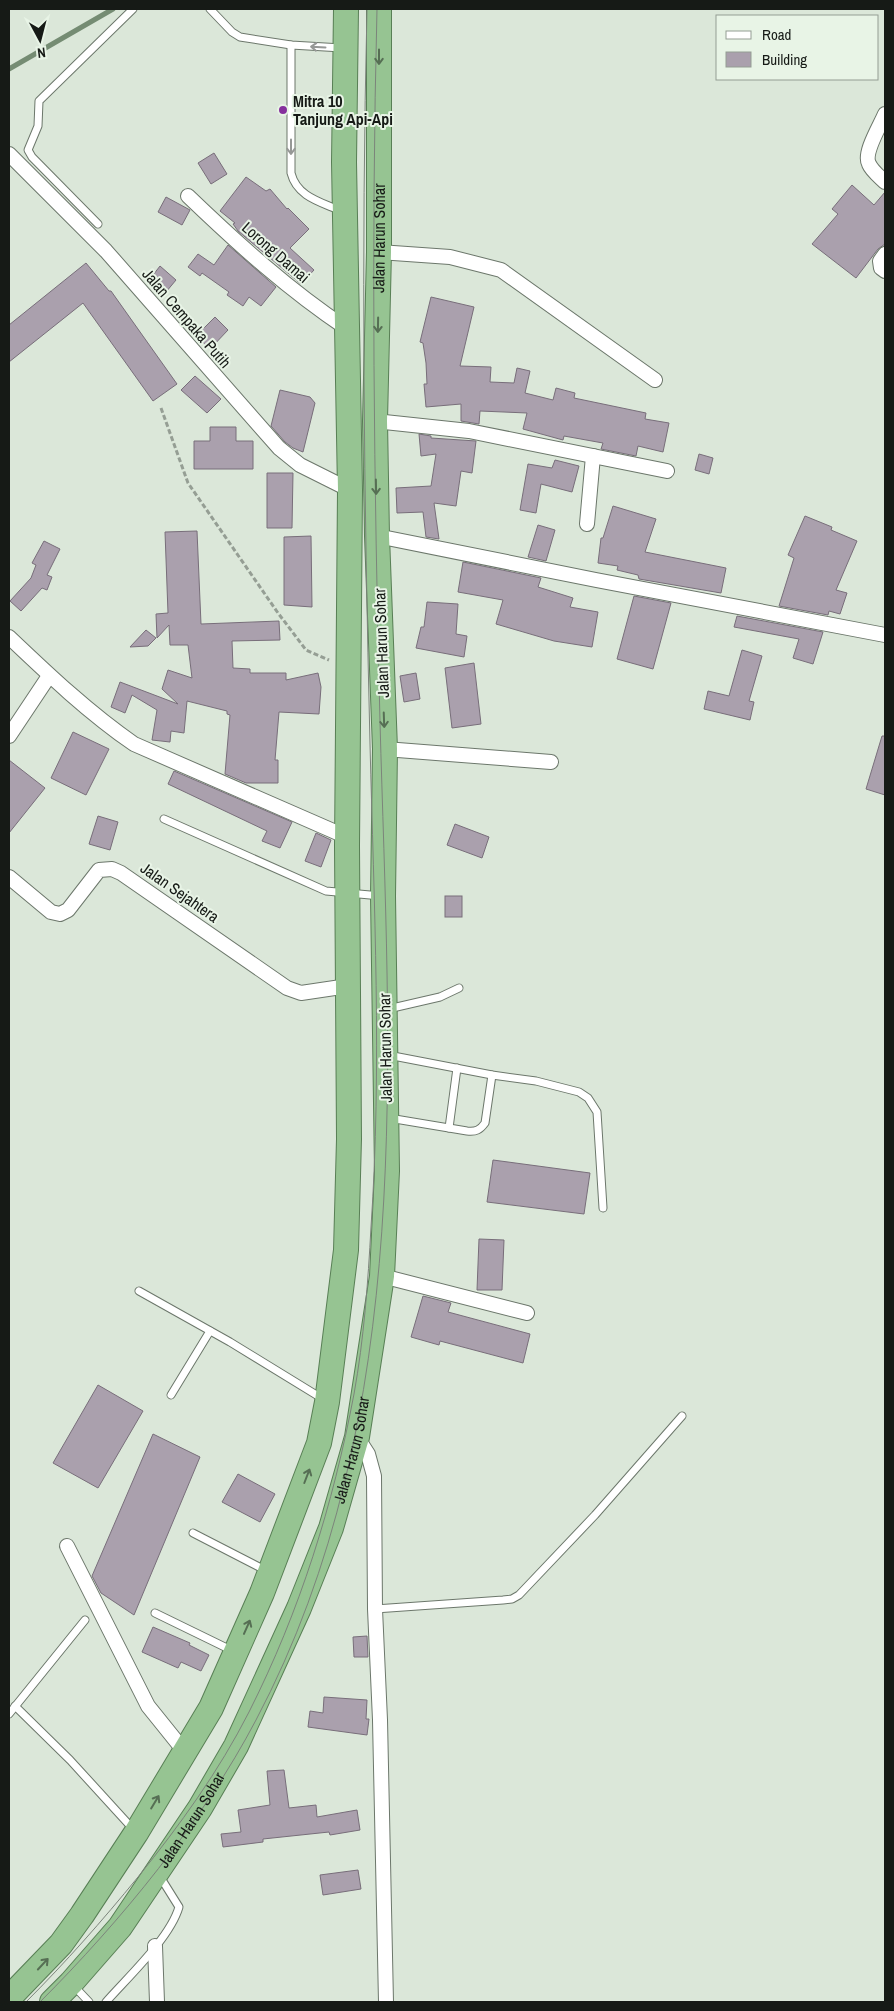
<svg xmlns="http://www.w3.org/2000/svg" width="894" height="2011" font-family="'Archivo Narrow',sans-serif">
<rect width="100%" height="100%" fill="#dbe7d9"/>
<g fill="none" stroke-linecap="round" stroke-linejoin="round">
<polyline stroke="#758c73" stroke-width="5" points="9,69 113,9"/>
</g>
<g fill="#aaa0ad" stroke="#786e7a">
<polygon points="214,153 227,174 211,184 198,163"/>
<polygon points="246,177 266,191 270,189 287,209 288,208 309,229 290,248 314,270 301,284 251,242 238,231 233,224 235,223 220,211"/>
<polygon points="852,185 874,205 885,192 885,244 878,249 856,278 812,244 838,214 832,209"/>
<polygon points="166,197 190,210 182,225 158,212"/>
<polygon points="228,245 276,287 261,306 249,297 243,306 227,295 229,292 202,273 200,276 188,267 198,254 214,265"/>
<polygon points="86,263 109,291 111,291 177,384 153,401 83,303 9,362 9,325"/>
<polygon points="160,266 176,280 166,292 150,279"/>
<polygon points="431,297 474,307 460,366 491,367 490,382 514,383 517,368 530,371 525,393 553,400 556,388 575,393 574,398 646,413 645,419 669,423 663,452 638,446 636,456 601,449 603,443 564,436 563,440 523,429 527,413 480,411 479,424 461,421 461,404 426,407 424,384 427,384 426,363 423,343 420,342"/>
<polygon points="215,317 228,330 210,349 196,336"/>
<polygon points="195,376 221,399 207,413 181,390"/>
<polygon points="280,390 310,397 315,403 303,452 293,448 285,442 271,426"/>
<polygon points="210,427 236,427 236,441 253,441 253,469 194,469 194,441 210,441"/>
<polygon points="419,434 431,436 431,438 476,441 472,473 461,471 456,506 434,503 439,539 426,537 423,512 397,513 396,488 431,486 436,454 421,456"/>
<polygon points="699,454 713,458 709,474 695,470"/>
<polygon points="555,460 579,466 572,492 541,484 536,513 520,510 528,464 552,468"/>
<polygon points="267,473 293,473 292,528 267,528"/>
<polygon points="613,506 656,519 645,552 726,568 721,593 639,579 638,575 617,570 618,566 598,563 601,538 603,538"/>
<polygon points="805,516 832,527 831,530 857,541 836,590 847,593 840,614 829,611 828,615 779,606 794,558 788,555"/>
<polygon points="538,525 555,530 546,561 528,557"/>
<polygon points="197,531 201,624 279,621 280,640 232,641 233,668 250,669 250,673 286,673 286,680 318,673 321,687 319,714 279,712 275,760 278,760 278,783 246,783 225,774 230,715 227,714 227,711 187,701 184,733 171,731 170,742 152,740 157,710 132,695 125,713 111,707 120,682 178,704 162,689 168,670 192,678 188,645 170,645 169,625 157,638 156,614 168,613 165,532"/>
<polygon points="311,536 312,607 284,605 284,537"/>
<polygon points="44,541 60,549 47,575 52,577 47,590 42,588 21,611 10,601 31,578 36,565 32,563"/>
<polygon points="463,562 541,578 538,587 573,598 570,607 598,612 592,647 554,641 496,624 503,600 458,592"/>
<polygon points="634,596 671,603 653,669 617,659"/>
<polygon points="427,602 458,604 456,634 467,636 464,657 416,648 421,627 424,627"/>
<polygon points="737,616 823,632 813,664 793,658 799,639 734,627"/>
<polygon points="146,630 156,638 148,646 130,647"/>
<polygon points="742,650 762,656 749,701 754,702 750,720 704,709 708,691 729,696"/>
<polygon points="474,663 481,724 452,728 445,668"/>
<polygon points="416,673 420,699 404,702 400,676"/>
<polygon points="73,732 109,749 86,795 51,778"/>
<polygon points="882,736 885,736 885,795 866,789"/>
<polygon points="9,760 45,788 9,833"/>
<polygon points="174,771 292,822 280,848 262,841 267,831 168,784"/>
<polygon points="98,816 118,822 110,850 89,844"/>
<polygon points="455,824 489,837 482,858 447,845"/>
<polygon points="316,833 331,840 321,867 305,861"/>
<rect x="445" y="896" width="17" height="21"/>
<polygon points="493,1160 590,1173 584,1214 487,1202"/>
<polygon points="479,1239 504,1240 502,1290 477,1290"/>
<polygon points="423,1296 451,1303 448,1312 530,1334 523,1363 440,1341 439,1345 411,1337"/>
<polygon points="98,1385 143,1411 98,1488 53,1463"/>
<polygon points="153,1434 200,1457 134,1615 101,1593 92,1576"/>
<polygon points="238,1474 275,1494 260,1522 222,1502"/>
<polygon points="153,1627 190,1643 189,1645 209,1655 201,1671 181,1662 178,1668 142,1652"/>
<polygon points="367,1636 368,1657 354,1657 353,1637"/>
<polygon points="324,1697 367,1700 366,1719 369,1719 367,1735 308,1727 310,1711 323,1713"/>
<polygon points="284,1770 289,1808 316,1805 317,1817 357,1810 360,1830 330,1835 329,1832 263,1839 263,1842 223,1847 221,1834 241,1832 238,1810 270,1805 267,1771"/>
<polygon points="358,1870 361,1889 323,1895 320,1875"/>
</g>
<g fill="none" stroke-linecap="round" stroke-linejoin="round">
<defs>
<g id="service">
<polyline points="210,9 232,32 240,37 291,45 342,48"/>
<path d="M291,45V173C297,197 321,202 341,211"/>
<polyline points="98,224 32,157 28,150 38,126 39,101 133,9"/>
<polyline points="164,819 326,891 381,896"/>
<polyline points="388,1009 440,997 459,988"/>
<polyline points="388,1055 492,1075 536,1081 579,1092 588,1098 597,1112 603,1208"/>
<path d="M389,1118L467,1131C476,1132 480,1130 485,1123L492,1075"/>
<polyline points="449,1128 457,1068"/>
<polyline points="139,1291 230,1342 323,1399"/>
<polyline points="171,1395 210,1331"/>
<polyline points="193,1533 267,1571"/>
<polyline points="375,1609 503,1600 512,1599 519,1595 595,1515 682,1416"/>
<polyline points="155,1613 233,1651"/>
<polyline points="15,1706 70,1760 133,1829"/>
<polyline points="9,1714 85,1620"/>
<polyline points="73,1985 89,2002"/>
<path d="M106,2002C128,1977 170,1938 179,1907L159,1875"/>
</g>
<g id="minor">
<path d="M885,114C880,126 863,153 869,164C872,171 880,177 885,182"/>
<polyline points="9,154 106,251 279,448 300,465 350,490"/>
<path d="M188,196C238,244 289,290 346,328"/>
<polyline points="379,252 450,257 501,270 655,380"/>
<polyline points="885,254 880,261 881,268 885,271"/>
<polyline points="375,421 469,431 667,471"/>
<polyline points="587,524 593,456"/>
<polyline points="377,536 596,580 885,635"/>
<path d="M9,637C49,675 89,713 134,744L347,837"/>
<polyline points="9,736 49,676"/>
<polyline points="385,749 551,762"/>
<polyline points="9,877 51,912 60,914 68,910 99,870 112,869 121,873 287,988 301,993 348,986"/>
<polyline points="382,1276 527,1313"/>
<polyline points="357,1437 368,1454 374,1476 375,1609 380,1720 386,2002"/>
<polyline points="67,1546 148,1706 185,1752"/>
<polyline points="155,1946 157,2002"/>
</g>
<g id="trunk">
<polyline points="9,1998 61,1944 82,1915 136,1833 211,1708 262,1593 319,1443 327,1402 346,1250 349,1139 347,846 350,490 344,162 346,9"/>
<path id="s1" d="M52,2002L71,1983L120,1927L200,1808L236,1746L299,1608L331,1528L357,1437L382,1276L387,1171L383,896L385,749L377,536L375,421L379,252V9"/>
</g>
</defs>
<use href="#service" stroke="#6c776b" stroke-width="9"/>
<use href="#minor" stroke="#6c776b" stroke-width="16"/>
<use href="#trunk" stroke="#587f55" stroke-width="26"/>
<polyline stroke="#959e94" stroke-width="3" stroke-dasharray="5 2.5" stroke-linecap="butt" points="161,408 188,483 278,613 306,650 329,660"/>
<use href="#service" stroke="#fff" stroke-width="7"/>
<use href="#minor" stroke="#fff" stroke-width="14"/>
<use href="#trunk" stroke="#96c492" stroke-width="24"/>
<g stroke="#7c847b" stroke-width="1">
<path d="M26,2002C66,1962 102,1921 138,1877C180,1825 219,1771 249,1712C300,1611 333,1505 354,1394C364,1339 368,1282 371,1227C382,1066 374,905 370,744C364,499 361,254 367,9"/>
<path d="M40,2002C121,1921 203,1821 256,1720C417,1415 389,1056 380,722C374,485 371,246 377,9"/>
</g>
</g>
<defs><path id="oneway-shaft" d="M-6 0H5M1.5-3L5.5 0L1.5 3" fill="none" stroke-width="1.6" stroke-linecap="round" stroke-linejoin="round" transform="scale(1.25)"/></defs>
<g stroke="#969896">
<use href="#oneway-shaft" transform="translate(318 47) rotate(-177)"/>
<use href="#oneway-shaft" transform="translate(291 147) rotate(90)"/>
</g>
<g stroke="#566f54">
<use href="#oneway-shaft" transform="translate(379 57) rotate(90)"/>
<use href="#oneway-shaft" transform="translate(378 325) rotate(91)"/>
<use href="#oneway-shaft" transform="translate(376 487) rotate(89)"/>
<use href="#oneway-shaft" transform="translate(384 720) rotate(88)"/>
<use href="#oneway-shaft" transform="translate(307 1476) rotate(-69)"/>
<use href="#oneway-shaft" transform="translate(247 1627) rotate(-66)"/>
<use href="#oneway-shaft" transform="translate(155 1802) rotate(-59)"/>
<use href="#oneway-shaft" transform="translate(43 1964) rotate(-47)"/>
</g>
<circle fill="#862f9d" stroke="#e8f4e6" stroke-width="2" cx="283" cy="110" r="5"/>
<g text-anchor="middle" stroke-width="4" stroke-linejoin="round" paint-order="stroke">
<g font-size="16" font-weight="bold" fill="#161a16" stroke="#e8f4e6" text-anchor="start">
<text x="293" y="107">Mitra 10<tspan x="293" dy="18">Tanjung Api-Api</tspan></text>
</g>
<g font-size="16" fill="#161a16" stroke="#e8f4e6">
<text dy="6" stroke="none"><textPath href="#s1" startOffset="1850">Jalan Harun Sohar</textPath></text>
<text transform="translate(276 252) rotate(41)" y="6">Lorong Damai</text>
<text transform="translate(187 318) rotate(49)" y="6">Jalan Cempaka Putih</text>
<text transform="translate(381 643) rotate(-92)" y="6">Jalan Harun Sohar</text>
<text transform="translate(180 892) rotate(35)" y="6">Jalan Sejahtera</text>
<text transform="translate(385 1048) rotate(-91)" y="6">Jalan Harun Sohar</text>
<text dy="6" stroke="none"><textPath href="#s1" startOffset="635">Jalan Harun Sohar</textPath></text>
<text dy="6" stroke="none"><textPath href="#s1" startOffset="230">Jalan Harun Sohar</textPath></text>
</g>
</g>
<rect width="894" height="2011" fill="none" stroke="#161a16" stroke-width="20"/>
<rect x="716" y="15" width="162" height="65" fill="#e8f4e6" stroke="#949d93"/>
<rect x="726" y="31" width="25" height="8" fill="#ffffff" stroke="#949d93"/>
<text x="762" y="40" font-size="15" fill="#161a16">Road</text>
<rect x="726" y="52" width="25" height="15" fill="#aaa0ad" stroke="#949d93"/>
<text x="762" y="65" font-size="15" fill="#161a16">Building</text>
<g transform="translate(40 40) rotate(173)" stroke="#e8f4e6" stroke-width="4" paint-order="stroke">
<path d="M0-4L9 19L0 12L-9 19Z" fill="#161a16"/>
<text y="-8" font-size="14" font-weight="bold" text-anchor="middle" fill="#161a16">N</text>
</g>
</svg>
